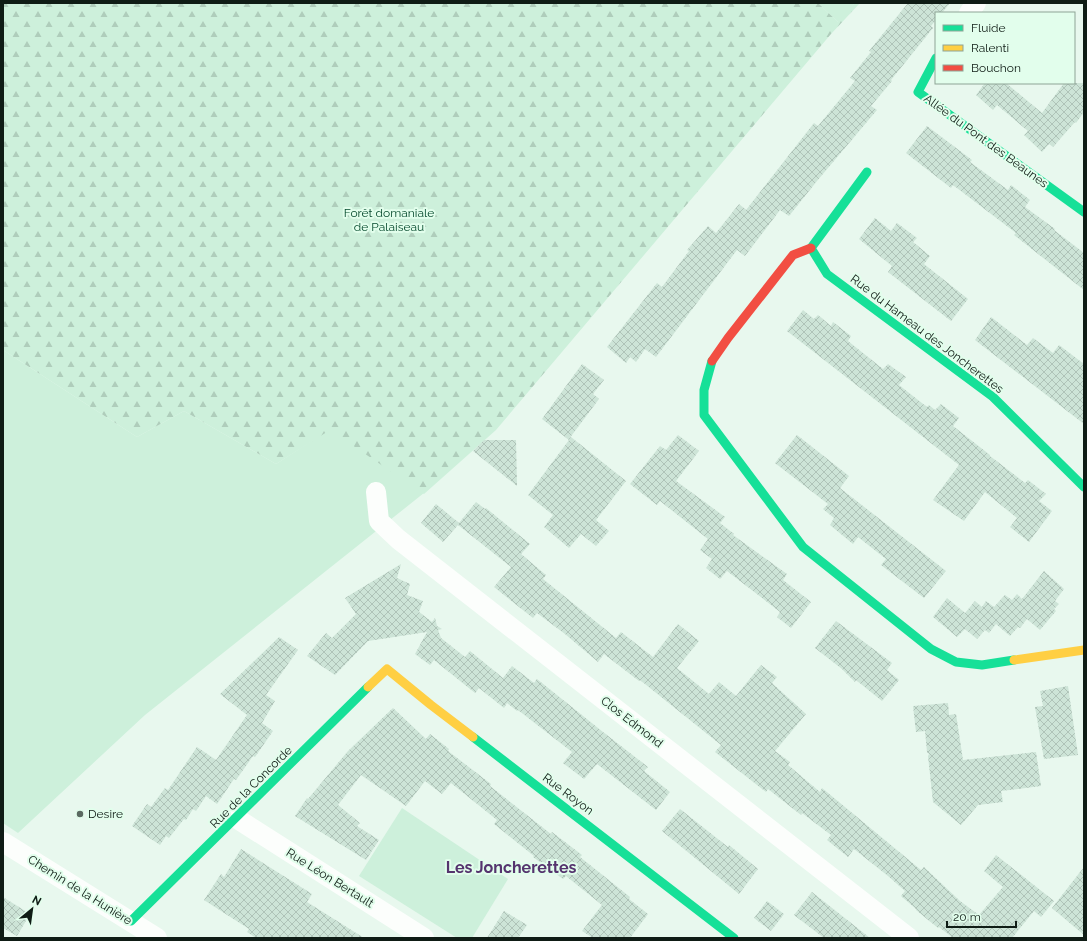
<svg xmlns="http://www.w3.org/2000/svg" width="1087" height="941" font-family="Raleway,sans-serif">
<defs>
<pattern id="forest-firs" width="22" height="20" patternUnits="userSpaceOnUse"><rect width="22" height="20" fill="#cdf0db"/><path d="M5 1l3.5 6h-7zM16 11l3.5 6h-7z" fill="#afcdbb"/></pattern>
<pattern id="building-cross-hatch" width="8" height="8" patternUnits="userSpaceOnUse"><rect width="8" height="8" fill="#cde4d7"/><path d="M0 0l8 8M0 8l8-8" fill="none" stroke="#afc3b8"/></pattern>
</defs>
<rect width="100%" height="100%" fill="#e8f8ee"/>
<g fill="#cdf0db">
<polygon points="818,3 855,3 839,23"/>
<polygon points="3,350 137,437 184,411 276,464 330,429 429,489 145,715 18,833 3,823"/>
<polygon points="402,808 508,879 472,938 457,938 359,876"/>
</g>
<polygon fill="url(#forest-firs)" points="3,3 818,3 838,22 855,3 860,3 831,34 496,430 424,494 330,430 276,464 184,411 137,437 3,350"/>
<g fill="url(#building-cross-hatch)">
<polygon points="908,3 950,3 942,13 936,13 936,20 931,26 933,28 891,80 892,81 871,106 877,110 817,181 789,216 780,210 745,256 737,250 656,357 645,349 636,362 630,357 626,363 607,347 657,283 662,287 689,251 687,250 708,226 716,233 739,204 746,210 814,123 818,126 855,81 850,78 871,52 869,51"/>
<polygon points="985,83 1006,83 1042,113 1064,83 1084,83 1084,112 1076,123 1075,122 1053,147 1049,144 1042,152 1024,135 1028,131 997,105 993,110 976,95"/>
<polygon points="927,126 972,160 970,162 1008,190 1011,185 1030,200 1025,207 1055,229 1054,230 1084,253 1084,290 1014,235 1016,233 953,185 951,188 906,153"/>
<polygon points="875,218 891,231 897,223 917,238 913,242 930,256 924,264 968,299 951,321 888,272 892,266 859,239"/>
<polygon points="803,310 814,319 818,315 831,326 833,322 851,336 848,341 883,369 888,364 906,377 899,385 927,407 929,405 935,410 941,404 959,418 953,426 990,455 990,456 1025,483 1028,480 1046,494 1039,501 1052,511 1029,542 1010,527 1017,518 985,492 964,521 933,500 959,465 787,331"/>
<polygon points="991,317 1027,345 1033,338 1053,353 1059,345 1084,364 1084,424 975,340"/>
<polygon points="582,364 604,380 593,394 599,399 569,439 571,437 626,481 596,520 609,531 596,546 581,534 569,548 544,527 553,515 528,495 569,440 542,419"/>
<polygon points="678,435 699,451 676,481 725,517 720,523 734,534 733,535 787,574 783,580 811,602 791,628 777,617 780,612 727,571 720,579 706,568 712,559 700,550 708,539 660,501 657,505 630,484 660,446 666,450"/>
<polygon points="797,435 849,476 840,488 946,571 924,598 881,565 886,559 858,537 853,544 830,525 834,518 823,509 828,504 775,463"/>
<polygon points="484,440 516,440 517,486 473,451"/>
<polygon points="476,502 485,509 486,508 530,544 521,554 546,575 543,579 616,638 621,632 653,657 678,624 699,641 677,668 709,694 719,682 736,696 761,665 777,677 772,683 806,714 775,751 790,762 788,765 820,792 822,788 921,870 924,867 960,901 979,915 1003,887 984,871 996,855 1054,901 1041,917 1034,911 1012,938 953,938 939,927 938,928 916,910 916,909 901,896 905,891 888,876 854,849 848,857 827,840 831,835 802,813 801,815 768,789 766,792 715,752 721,745 640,680 639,681 604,654 598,662 565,634 537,613 533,618 494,587 511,567 477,540 458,525 443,542 421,523 436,504 459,523"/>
<polygon points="401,564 397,578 410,584 407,595 423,601 419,612 432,622 435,618 437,626 442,629 438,630 441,638 465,657 470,651 503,678 512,666 534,683 537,679 603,732 648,767 644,771 670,792 656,810 597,764 584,779 563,763 572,752 518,710 517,711 507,703 504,708 479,688 475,693 434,660 430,665 415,654 427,632 368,641 335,675 307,656 326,633 332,638 356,614 345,598"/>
<polygon points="1044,571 1064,589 1055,601 1059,604 1054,609 1056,611 1040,630 1027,619 1020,628 1018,627 1010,636 996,624 989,633 985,630 977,639 965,629 957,637 933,617 947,598 965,613 975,601 982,607 986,601 994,607 1005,595 1012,600 1017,594 1022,599"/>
<polygon points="836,621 892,663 887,670 899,680 882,701 856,680 855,682 842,669 815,648"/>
<polygon points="279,637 298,650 266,695 275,701 262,723 273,731 255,757 253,756 236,780 234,779 217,804 206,796 196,811 193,809 186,820 184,819 169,838 166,836 160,845 132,826 147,804 151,807 165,788 168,790 197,747 216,760 247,715 220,694"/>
<polygon points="1068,686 1078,755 1044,759 1035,707 1043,706 1040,691"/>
<polygon points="948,703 949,715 956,714 963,760 1036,752 1041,786 1001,791 1003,802 978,805 961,825 933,802 928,756 929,754 927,752 925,731 916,732 913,706"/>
<polygon points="393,708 426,739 430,734 449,749 448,751 491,784 490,786 551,834 552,832 582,855 580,857 630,897 629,899 648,914 630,938 593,938 582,931 602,905 566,876 563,879 533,857 534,856 494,824 497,820 451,783 442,794 425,781 406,806 361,775 338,805 360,823 357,826 379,840 366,860 295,816 307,798 308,799 348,751"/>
<polygon points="680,809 728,847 729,845 758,869 739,894 662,831"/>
<polygon points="241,849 312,894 307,902 364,938 256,938 247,932 249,929 204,900 221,874 224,877"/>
<polygon points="1084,867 1084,935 1052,908"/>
<polygon points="812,892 822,900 870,938 824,938 794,915"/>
<polygon points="3,897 30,914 17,936 3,928"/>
<polygon points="767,901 784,914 771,931 754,918"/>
<polygon points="504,911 527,925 518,938 487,938"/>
</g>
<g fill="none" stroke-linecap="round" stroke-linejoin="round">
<g stroke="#fcfefc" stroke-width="20">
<polyline points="969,13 976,3"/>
<polyline points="376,492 379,521 398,539 909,938"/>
<polyline points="236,818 424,938"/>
<polyline points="3,842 157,938"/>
</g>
<g stroke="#16e098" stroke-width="9">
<polyline points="936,58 918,92 1084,212"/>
<polyline points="867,172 811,248 827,274 993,397 1084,487"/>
<polyline points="712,361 704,390 704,415 803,547 931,649 956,662 982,665 1014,660"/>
<polyline points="473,737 734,938"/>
<polyline points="131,921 368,687"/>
</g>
<g stroke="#ffcf43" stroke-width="9">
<polyline points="1014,660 1084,650"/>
<polyline points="368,687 387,669 431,705 473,737"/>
</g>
<polyline stroke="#f24e42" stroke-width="9" points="712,361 728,338 793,255 811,248"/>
</g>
<circle fill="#5b6961" stroke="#e2feec" stroke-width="1.5" cx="80" cy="814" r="4"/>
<g text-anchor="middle" stroke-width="4" stroke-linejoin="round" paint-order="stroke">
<g font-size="12" fill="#0f1c15" stroke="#e2feec">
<text transform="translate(986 141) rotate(36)" y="4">Allée du Pont des Beaunes</text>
<text transform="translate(927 334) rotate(37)" y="4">Rue du Hameau des Joncherettes</text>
<text transform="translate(632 722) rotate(38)" y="4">Clos Edmond</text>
<text transform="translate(251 787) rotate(-45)" y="4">Rue de la Concorde</text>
<text transform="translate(568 794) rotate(37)" y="4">Rue Royon</text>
<text transform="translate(330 878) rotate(32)" y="4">Rue Léon Bertault</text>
<text transform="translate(80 890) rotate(32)" y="4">Chemin de la Hunière</text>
</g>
<g font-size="12" fill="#05492c" stroke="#e2feec">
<text x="389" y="217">Forêt domaniale<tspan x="389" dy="14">de Palaiseau</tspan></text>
</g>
<g font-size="12" fill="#0f1c15" stroke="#e2feec" text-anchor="start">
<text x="88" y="818">Desire</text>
</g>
<g font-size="16" font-weight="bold" fill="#55346e" stroke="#e2feec">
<text x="511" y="873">Les Joncherettes</text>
</g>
</g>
<rect width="1087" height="941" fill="none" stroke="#0f1c15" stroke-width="8"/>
<rect x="935" y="12" width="140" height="72" fill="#e2feec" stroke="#8ea496"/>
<rect x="943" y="25" width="20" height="6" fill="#16e098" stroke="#8ea496"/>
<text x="971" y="32" font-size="12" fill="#0f1c15">Fluide</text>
<rect x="943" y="45" width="20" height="6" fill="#ffcf43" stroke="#8ea496"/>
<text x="971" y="52" font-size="12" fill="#0f1c15">Ralenti</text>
<rect x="943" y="65" width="20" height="6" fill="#f24e42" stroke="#8ea496"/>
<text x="971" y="72" font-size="12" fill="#0f1c15">Bouchon</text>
<g transform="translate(32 909) rotate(29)" stroke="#e2feec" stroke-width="3" paint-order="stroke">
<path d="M0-3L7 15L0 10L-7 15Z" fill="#0f1c15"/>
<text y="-6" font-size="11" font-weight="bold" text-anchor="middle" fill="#0f1c15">N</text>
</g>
<path d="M947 921v6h69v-6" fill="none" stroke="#0f1c15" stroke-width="2"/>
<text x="953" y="921" font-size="12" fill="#0f1c15" stroke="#e2feec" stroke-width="3" paint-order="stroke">20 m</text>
</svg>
